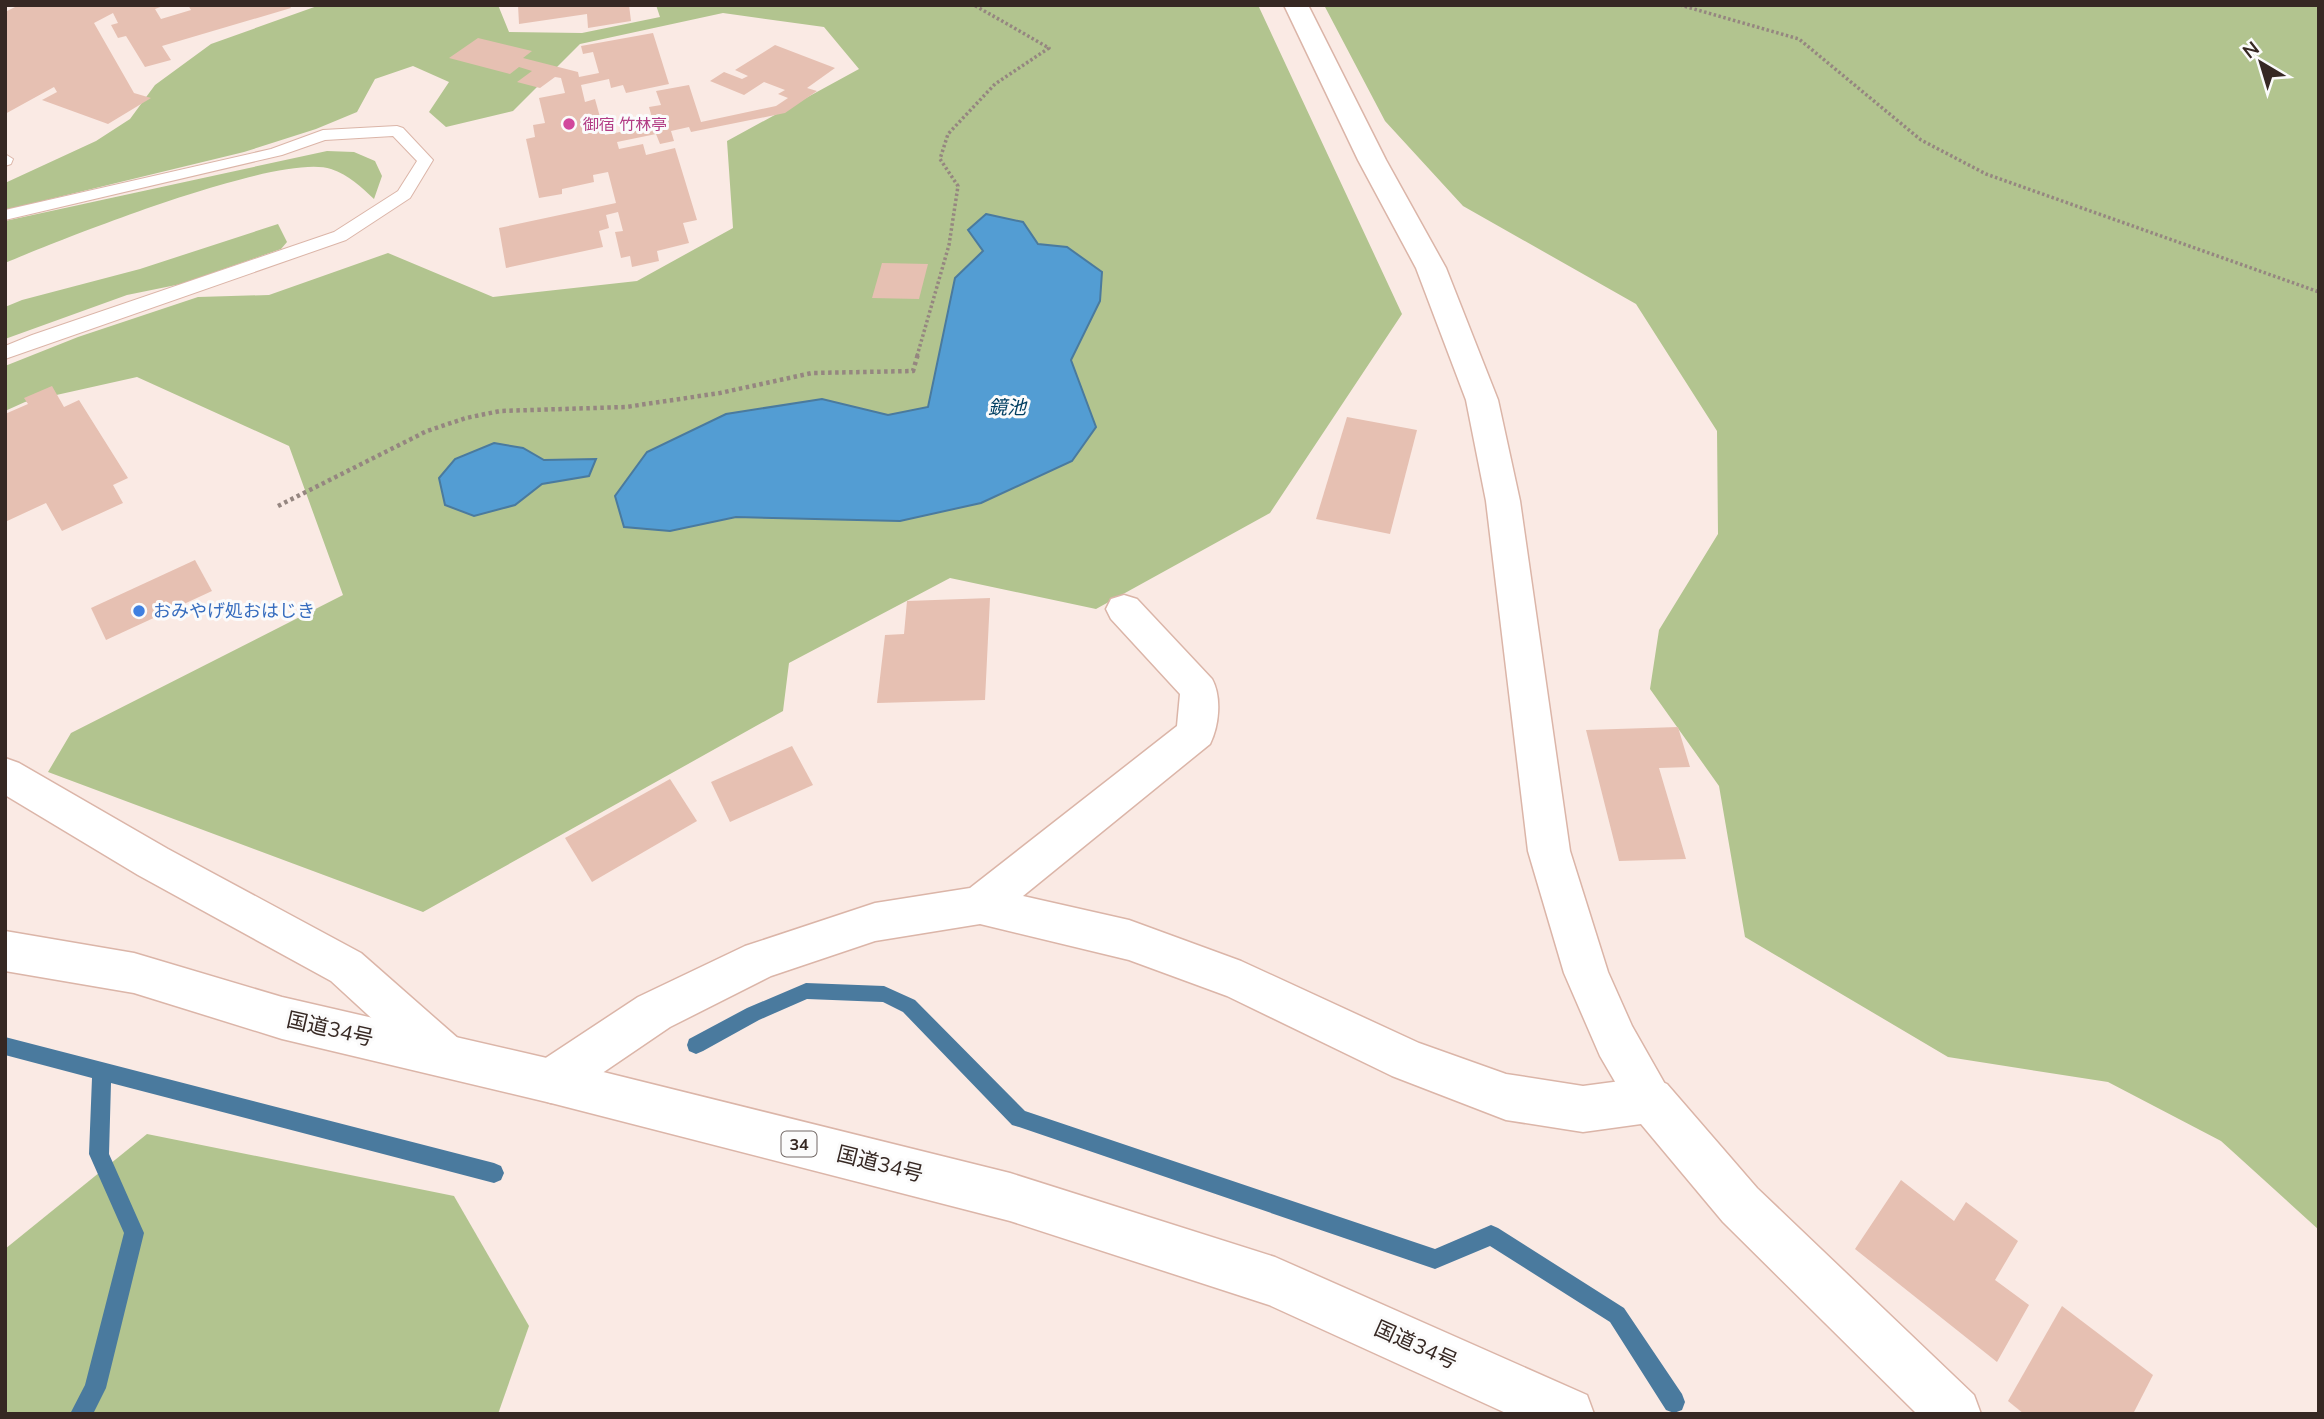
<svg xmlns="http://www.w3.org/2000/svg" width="2324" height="1419" font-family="Mulish,'Noto Sans JP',sans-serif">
<rect width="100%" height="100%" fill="#faeae4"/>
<g fill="#b2c48f">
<polygon points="320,5 498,5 509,32 582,33 660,17 656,5 1258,5 1402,314 1270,513 1096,609 950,578 789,663 783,711 423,912 48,772 71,733 343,595 289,446 137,377 25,402 5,411 5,366 78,337 198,297 269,295 388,253 493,297 637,281 733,228 727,141 859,69 824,27 723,13 580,44 513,111 446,127 429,112 449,82 413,66 375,79 357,112 316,129 244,152 5,210 5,183 96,141 130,119 155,85 211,44"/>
<polygon points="1324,5 2319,5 2319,1230 2221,1141 2108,1082 1948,1057 1745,937 1719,786 1650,689 1659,630 1718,534 1717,431 1636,304 1463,206 1385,121"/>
<path d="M327,151L354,152L375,161L382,176L374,199C361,187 349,175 331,169C279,152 62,239 5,263V221Z"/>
<polygon points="278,224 287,242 281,249 181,284 127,295 5,339 5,307 22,300 140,269"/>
<polygon points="147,1134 454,1196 529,1326 498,1414 5,1414 5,1249"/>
</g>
<g fill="#539dd3" stroke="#4a7a9e" stroke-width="2">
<polygon points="986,214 1023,222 1038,244 1067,247 1102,272 1100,301 1071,360 1096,427 1072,461 981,503 900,521 736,517 670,531 624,527 615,496 647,452 726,414 822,399 888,415 928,407 955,278 983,251 968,230"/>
<polygon points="494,443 523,448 544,460 596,459 589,476 542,484 515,505 474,516 445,505 439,478 455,459"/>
</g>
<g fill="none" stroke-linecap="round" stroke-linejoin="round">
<g fill="#4a7a9e" fill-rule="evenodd">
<polygon points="806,983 884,986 915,1000 1025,1111 1435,1249 1491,1225 1498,1228 1624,1308 1682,1394 1685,1402 1682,1410 1674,1413 1666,1410 1610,1322 1490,1246 1435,1269 1019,1127 1012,1125 903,1012 883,1002 807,999 759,1020 703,1051 696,1054 689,1051 687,1045 689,1039 747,1008"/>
<polygon points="5,1037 494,1163 501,1166 504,1173 501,1180 494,1183 111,1083 109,1154 144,1233 106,1388 93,1414 70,1414 85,1385 124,1233 89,1154 92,1078 5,1055"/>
</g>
</g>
<g fill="#e6c0b2">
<polygon points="19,5 166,5 155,9 161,19 191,10 188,5 289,5 291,8 162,46 171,60 145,67 126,36 118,38 111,25 118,23 113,13 94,23 134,93 151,98 108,124 42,100 57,92 54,87 5,114 5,12"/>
<polygon points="518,5 629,5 631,21 588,28 587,14 519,24"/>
<polygon points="653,33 669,84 626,93 623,85 611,88 609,79 581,85 585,102 595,99 605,135 654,125 649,107 661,105 656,91 689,85 701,122 776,106 788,98 778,94 785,90 764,82 744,95 710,81 724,72 742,79 748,76 735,70 775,45 835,68 807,88 817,91 785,113 691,132 689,127 671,131 674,141 660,144 656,134 617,142 619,149 643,144 646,155 675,148 697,220 683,223 689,243 657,251 659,261 632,267 630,256 621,258 615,232 623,231 618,212 606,215 609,228 599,231 603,247 506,268 499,228 616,203 608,172 593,175 594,182 562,189 562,194 539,198 526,139 535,137 533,125 545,123 539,98 565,93 561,78 555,77 540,88 517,82 532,71 519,67 510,74 449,58 478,38 532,51 523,58 578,72 579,77 599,73 593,52 583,54 581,46"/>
<polygon points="882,263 928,264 919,299 872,298"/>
<polygon points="52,386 64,407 79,400 128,478 113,485 123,503 62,531 46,503 5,522 5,414 28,404 24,398"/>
<polygon points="1347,417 1417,430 1390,534 1316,519"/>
<polygon points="195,560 212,591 106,640 91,608"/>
<polygon points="990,598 985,700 877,703 885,635 904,634 907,601"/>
<polygon points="1678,727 1690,767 1659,768 1686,859 1619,861 1586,730"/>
<polygon points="792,746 813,785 730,822 711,782"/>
<polygon points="670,779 697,821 592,882 565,838"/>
<polygon points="1901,1180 1954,1221 1966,1202 2018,1241 1995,1280 2029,1305 1997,1362 1855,1249"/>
<polygon points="2062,1306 2153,1375 2133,1414 2024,1414 2008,1401"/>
</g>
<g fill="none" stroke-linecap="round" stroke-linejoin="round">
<defs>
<g id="lane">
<polygon points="397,126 403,128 433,160 410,198 346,240 5,359 5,346 32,335 334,232 398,191 417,161 393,136 325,140 282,155 5,220 5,210 271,149 323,130"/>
<polygon points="5,154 13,159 11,164 5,166"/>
</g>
<g id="street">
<path d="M1124,595L1137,599L1212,679C1222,697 1219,726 1210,744L1023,896L1129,920L1241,961L1419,1043L1506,1074L1583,1086L1651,1077L1667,1084L1757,1188L1974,1395L1981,1414H1917L1723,1222L1641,1124L1583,1132L1506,1120L1392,1076L1227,996L1129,960L980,924L875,941L771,976L670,1027L567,1097L551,1103L535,1097L528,1081L535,1065L638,997L745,946L875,903L970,888L1177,726L1180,694L1111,619L1106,609L1111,599Z"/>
<polygon points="5,758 19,763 168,849 361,953 460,1040 467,1055 460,1070 444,1077 428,1070 331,981 138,875 5,795"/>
</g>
<polygon id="secondary" points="1284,5 1308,5 1386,160 1446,268 1498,400 1520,501 1570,851 1608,972 1632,1026 1674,1100 1667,1116 1651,1123 1635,1116 1600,1056 1564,973 1528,851 1486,501 1466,400 1416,268 1358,160"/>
<polygon id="highway" points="5,931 134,953 282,997 551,1059 1010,1173 1275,1257 1587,1395 1594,1414 1508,1414 1269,1305 1010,1221 551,1103 282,1039 134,993 5,971"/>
</defs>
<use href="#lane" stroke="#dbb5a8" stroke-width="2"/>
<use href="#street" stroke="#dbb5a8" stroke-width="3"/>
<use href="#secondary" stroke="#dbb5a8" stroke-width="3"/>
<use href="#highway" stroke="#dbb5a8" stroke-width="3"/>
<g stroke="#958680" stroke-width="3.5" stroke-dasharray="2.5 2.5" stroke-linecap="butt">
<polyline points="1680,5 1799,39 1921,140 1986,174 2319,292"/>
<polyline points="917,356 949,245 958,186 940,159 948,134 995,84 1049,48 974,5"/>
</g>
<polyline stroke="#958680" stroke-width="4.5" stroke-dasharray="3.5 3.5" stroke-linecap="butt" points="278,506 427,431 466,418 500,411 626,407 720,393 812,373 913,371 918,354"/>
<use href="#lane" fill="#fff" fill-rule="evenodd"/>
<use href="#street" fill="#fff" fill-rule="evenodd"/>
<use href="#secondary" fill="#fff" fill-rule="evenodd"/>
<use href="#highway" fill="#fff" fill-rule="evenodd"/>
</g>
<circle fill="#d1479c" stroke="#fbfbfb" stroke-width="2.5" cx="569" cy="124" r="7"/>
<circle fill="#3f7fe0" stroke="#fbfbfb" stroke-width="2.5" cx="139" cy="611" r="7"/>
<g text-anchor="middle" stroke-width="6" stroke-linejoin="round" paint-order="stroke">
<g font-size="16" fill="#b23c85" stroke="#fbfbfb" text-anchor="start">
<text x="583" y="130">御宿 竹林亭</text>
</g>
<rect fill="#fbfbfb" stroke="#716764" stroke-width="2" x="781.5" y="1131.5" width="35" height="25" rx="5"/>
<g font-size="16" font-weight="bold" fill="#362823">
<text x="799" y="1150">34</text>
</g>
<g font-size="18" fill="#366cbe" stroke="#fbfbfb" text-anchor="start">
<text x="153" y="617">おみやげ処おはじき</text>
</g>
<g font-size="19" font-style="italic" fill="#013f62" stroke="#fbfbfb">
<text x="1007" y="414">鏡池</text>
</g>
<g font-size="21" fill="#362823" stroke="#fbfbfb">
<text transform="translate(330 1029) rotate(13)" y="7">国道34号</text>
<text transform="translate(880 1164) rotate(14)" y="7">国道34号</text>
<text transform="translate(1416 1345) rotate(24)" y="7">国道34号</text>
</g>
</g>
<rect width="2324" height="1419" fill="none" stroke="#362823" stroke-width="14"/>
<g transform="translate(2261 63) rotate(322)" stroke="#fbfbfb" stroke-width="5" paint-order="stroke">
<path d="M0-5L12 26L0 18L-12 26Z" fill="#362823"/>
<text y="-10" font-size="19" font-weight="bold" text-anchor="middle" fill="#362823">N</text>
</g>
</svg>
